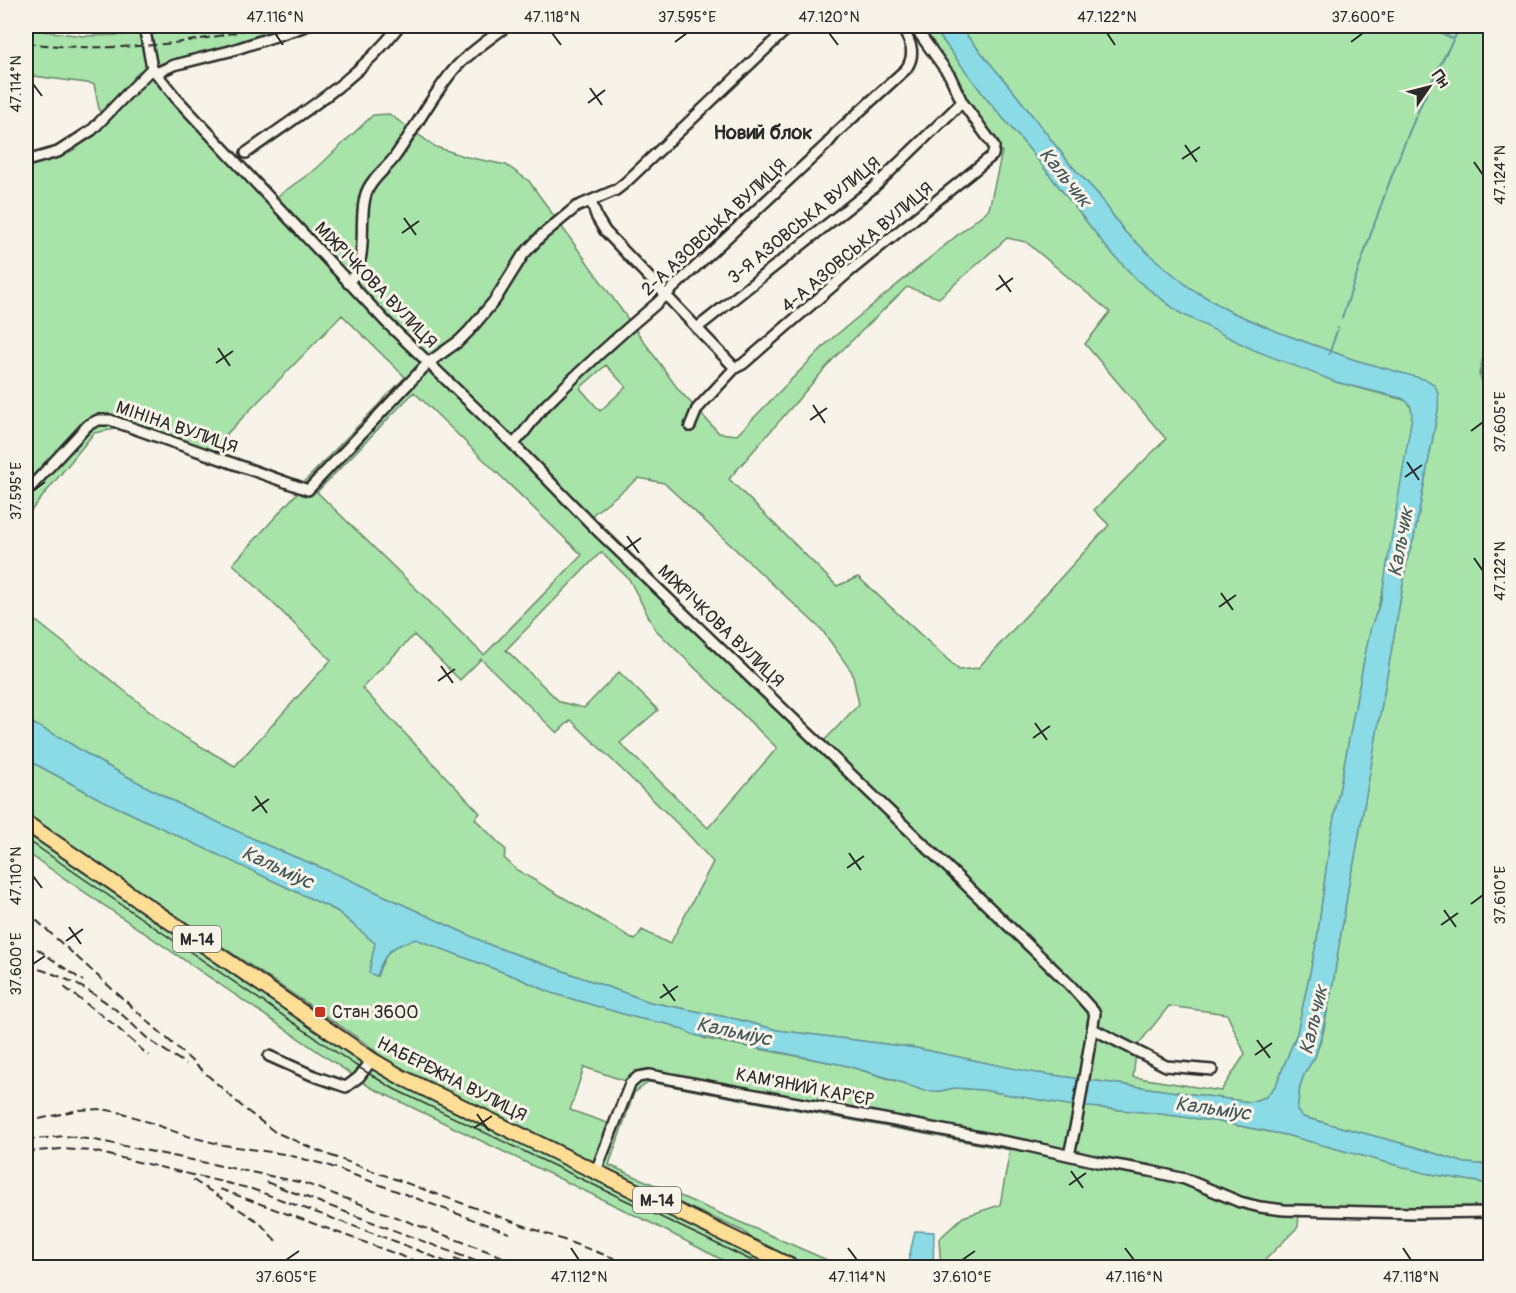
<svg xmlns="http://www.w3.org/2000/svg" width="1516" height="1293" font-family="Pangolin,sans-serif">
<rect width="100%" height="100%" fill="#f7f3e8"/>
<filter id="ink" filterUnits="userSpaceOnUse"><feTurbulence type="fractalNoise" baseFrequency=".0167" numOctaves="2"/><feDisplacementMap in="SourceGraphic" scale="12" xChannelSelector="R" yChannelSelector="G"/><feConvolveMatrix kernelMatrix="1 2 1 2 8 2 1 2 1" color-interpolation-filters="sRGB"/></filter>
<g filter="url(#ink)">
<g fill="#a8e4aa" stroke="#6a886a" stroke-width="1.5" fill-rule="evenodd">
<path d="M177,26H307L161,70L178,96L275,198L317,168L373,115L389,114L436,147L467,157L506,165L529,181L678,389L719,433L737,435L829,341L989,209L1002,152L966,102L958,83L918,26H932L986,98L1030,150L1108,249L1137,280L1180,313L1336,382L1408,401L1413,412L1386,575C1381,602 1371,628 1365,655L1330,839L1317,940L1297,1033L1276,1085L1266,1097L1250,1102L1030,1072L916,1048L777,1030L736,1019L650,1002L490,945L346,878L271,847L181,805L98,761L63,739L26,720V613L179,734L235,766L331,660L233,564L298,492L121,428L94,433L26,517V157C55,150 79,136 100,114L94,84L26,75V29L84,36L124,35ZM1007,238L1026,242L1110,312L1085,344L1166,439L1094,510L1109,525L978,668L959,670L858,577L837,586L729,479L836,356L907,287L939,298ZM342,315L405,377L304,482L215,450L217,444ZM606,365L626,387L600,411L580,388ZM414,392L582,555L484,655L317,492ZM639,478L664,483L822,630L852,672L859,704L823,742L592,515ZM601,552L629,579L655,629L777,748L708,828L620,743L658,710L619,672L584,708L560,702L506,650ZM414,635L460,680L481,659L557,733L571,720L686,832L713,862L670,944L642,930L635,940L517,870L504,858L506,850L475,819L480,813L362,688ZM1169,1006L1227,1014L1245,1054L1221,1091L1133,1077L1137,1046Z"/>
<polygon points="959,26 1490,26 1490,335 1479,374 1490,398 1490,1165 1465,1163 1412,1146 1303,1117 1297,1111 1300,1086 1305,1072 1315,1057 1323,1033 1333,983 1350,877 1354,863 1408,556 1414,538 1438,410 1390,370 1355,360 1278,332 1229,311 1190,288 1151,256 1124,231 1098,194 1070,164 1014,92"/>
<path d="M26,759L98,798L337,911L375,943L369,973L377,976C386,951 389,947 416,939L516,977L552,993L637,1018L672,1025L706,1039L844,1065L906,1084L940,1091L955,1088L983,1090L1068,1105L1153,1113L1214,1121L1286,1135L1425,1173L1490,1184V1216L1299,1214L1298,1227L1258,1267H941L939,1239L963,1217L1000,1205L1010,1150L649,1082L634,1093L609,1165L843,1267H813L755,1241L743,1231L598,1167L390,1064L367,1044L26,814ZM584,1067L625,1081L610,1124L570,1110Z"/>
<polygon points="26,830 373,1068 782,1267 736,1267 653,1224 370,1087 26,852"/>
</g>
<g fill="#8bdbe7" stroke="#65959c" stroke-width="1.5">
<path d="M932,26H959L1014,92L1070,164L1098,194L1124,231L1151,256L1190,288L1229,311L1278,332L1355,360L1427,380C1440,386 1439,397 1438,410L1414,538L1408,556L1354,863L1350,877L1333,983L1322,1033L1315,1057L1305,1072L1300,1086L1297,1111L1303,1117L1412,1146L1465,1163L1490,1165V1184L1425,1173L1286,1135L1214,1121L1153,1113L1068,1105L983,1090L955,1088L940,1091H924L892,1079L844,1065L694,1035L672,1025L637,1018L552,993L516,977L416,939C392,946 384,951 377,976L369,973L375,943L337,911L98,798L26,759V720L63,739L98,761L181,805L271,847L346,878L490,945L650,1002L736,1019L777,1030L916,1048L1030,1072L1250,1102L1266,1097L1276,1085L1297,1033L1317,940L1330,839L1365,655L1371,627L1381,600L1411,422C1413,410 1412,403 1401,398L1336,382L1254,350L1180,313L1137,280L1108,249L1030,150L986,98Z"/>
<path d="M1490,335V398C1473,371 1482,364 1490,335Z"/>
<polygon points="915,1231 934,1232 933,1267 907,1267"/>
</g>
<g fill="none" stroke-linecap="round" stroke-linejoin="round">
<g stroke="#65959c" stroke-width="2">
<polyline points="1428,26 1453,39"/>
<path d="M1342,318C1376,218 1408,118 1461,26"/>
<polyline points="1329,354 1338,328"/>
</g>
<defs>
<g id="minor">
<polyline points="144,26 152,68 176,98 386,322 513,444 599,532 1070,985 1095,1013 1077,1119 1069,1155"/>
<polyline points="156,73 174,65 230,51 306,26"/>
<path d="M246,153C300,114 359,79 399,26"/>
<polyline points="26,161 58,152 92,130 152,68"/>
<polyline points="591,201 597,218 605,231 697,328 873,188 962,102"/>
<path d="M348,283C371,260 357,221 366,194C370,180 386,169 394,158C416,128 432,94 457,66C472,51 490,38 507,26"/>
<polyline points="735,368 743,364 850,271 993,155 994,147 992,143 962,102 950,76 914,26"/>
<polyline points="690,426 697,409 735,368 697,328"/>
<path d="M513,444C526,433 533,417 546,405C581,370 618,336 656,304L827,144L836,133L906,69C917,53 910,41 901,26"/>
<polyline points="26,492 88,425 98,420 110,420 308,490 428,363 459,341 469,331 495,300 523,255 542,235 576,207 616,190 625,183 790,26"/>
<polyline points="1093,1029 1166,1066 1212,1070"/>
<polyline points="269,1056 314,1076 346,1087 359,1077 372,1060"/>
<polyline points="596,1171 630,1084 638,1077 649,1075 1028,1146 1098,1162 1150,1171 1185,1179 1240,1202 1260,1207 1284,1210 1414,1213 1490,1212"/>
</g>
<polyline id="highway" points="26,823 372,1060 401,1077 794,1268"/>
</defs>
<use href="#minor" stroke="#2b2b2b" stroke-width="14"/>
<use href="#highway" stroke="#2b2b2b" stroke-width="18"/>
<use href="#minor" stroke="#f7f3e8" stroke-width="9"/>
<use href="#highway" stroke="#fdde96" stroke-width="14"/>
<polyline stroke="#2b2b2b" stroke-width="1.5" points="26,839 355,1065 394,1089 767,1268"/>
<g stroke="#2b2b2b" stroke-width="2" stroke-dasharray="9 4.5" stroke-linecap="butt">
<path d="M26,43C103,52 185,47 260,26"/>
<polyline points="26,911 246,1110 275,1132 326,1154 641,1268"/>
<polyline points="26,941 83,981"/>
<path d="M26,966C60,973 93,991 120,1013C132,1023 142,1035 155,1044C165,1051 175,1057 186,1064"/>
<polyline points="64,987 112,1023 149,1056"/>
<polyline points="26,1122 78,1110 102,1109 123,1113 187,1136 223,1145 284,1154 327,1165 509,1233"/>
<polyline points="26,1140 65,1136 95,1140 304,1183 533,1268"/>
<polyline points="26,1152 61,1149 92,1151 252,1189 397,1242 461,1268"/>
<polyline points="193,1180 259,1222 277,1242"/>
<polyline points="266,1182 494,1268"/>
<polyline points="220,1189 434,1268"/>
<polyline points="454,1259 476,1268"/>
</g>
</g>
</g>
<path fill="none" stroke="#2b2b2b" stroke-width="2" d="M275,33L283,45M552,33L561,45M829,33L838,45M1107,33L1115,45M675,42L687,33M1351,42L1363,33M33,84L42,96M590,88L602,105M588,103L605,90M1185,145L1197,162M1182,159L1200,147M1474,162L1483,175M404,218L416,235M402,233L419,221M999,275L1011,292M996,290L1013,278M218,348L230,366M216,363L233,351M813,405L825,423M810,420L827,408M1471,431L1483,422M1407,462L1419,480M1405,477L1422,465M33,491L45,482M627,536L639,553M624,550L641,538M1474,558L1483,571M1221,593L1233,610M1219,607L1236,595M441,666L453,683M438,681L455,669M1035,723L1047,740M1033,738L1050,726M255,796L267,813M252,811L269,799M849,853L861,870M847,868L864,856M33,876L42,888M1471,904L1483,895M1444,910L1456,927M1441,925L1458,913M69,927L81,944M66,941L83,929M33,964L45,956M663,984L675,1001M660,998L678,986M1257,1040L1270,1058M1255,1055L1272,1043M477,1114L489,1131M474,1128L492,1116M1071,1171L1083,1188M1069,1185L1086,1173M571,1248L579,1260M848,1248L857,1260M1125,1248L1134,1260M1403,1248L1411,1260M286,1260L299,1251M962,1260L975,1251"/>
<rect fill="#c8321e" stroke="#f7f3e8" stroke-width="2" x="314" y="1006" width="12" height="12" rx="3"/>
<g text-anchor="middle" stroke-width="6" stroke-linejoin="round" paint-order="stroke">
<g fill="#f7f3e8" stroke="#686764" stroke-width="1.5">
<rect x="173" y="926" width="48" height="26" rx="4.5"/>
<rect x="633" y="1187" width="48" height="26" rx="4.5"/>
</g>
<g font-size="16" font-weight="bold" fill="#2b2b2b">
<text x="197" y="945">М-14</text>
<text x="657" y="1206">М-14</text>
</g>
<g font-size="18" fill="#2b2b2b" stroke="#f7f3e8">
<text transform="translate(804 220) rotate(-39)" y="6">3-Я АЗОВСЬКА ВУЛИЦЯ</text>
<text transform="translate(714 227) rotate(-43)" y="6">2-А АЗОВСЬКА ВУЛИЦЯ</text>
<text transform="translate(857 247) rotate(-40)" y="6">4-А АЗОВСЬКА ВУЛИЦЯ</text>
<text transform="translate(376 285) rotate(46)" y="6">МІЖРІЧКОВА ВУЛИЦЯ</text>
<text transform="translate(177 427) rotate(19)" y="6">МІНІНА ВУЛИЦЯ</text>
<text transform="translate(721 626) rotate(44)" y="6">МІЖРІЧКОВА ВУЛИЦЯ</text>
<text transform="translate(452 1079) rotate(27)" y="6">НАБЕРЕЖНА ВУЛИЦЯ</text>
<text transform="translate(805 1087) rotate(11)" y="6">КАМ'ЯНИЙ КАР'ЄР</text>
</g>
<g font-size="18" fill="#2b2b2b" stroke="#f7f3e8" text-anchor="start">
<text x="332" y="1018">Стан 3600</text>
</g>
<g font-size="20" font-weight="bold" fill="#2b2b2b" stroke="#f7f3e8">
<text x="763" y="139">Новий блок</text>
</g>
<g font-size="20" font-style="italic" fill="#43575a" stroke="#f7f3e8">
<text transform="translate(1066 177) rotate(51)" y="7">Кальчик</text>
<text transform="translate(1400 542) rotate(-80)" y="7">Кальчик</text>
<text transform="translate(278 867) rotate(25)" y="7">Кальміус</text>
<text transform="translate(1313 1020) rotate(-77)" y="7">Кальчик</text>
<text transform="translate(734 1031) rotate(12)" y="7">Кальміус</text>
<text transform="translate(1213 1108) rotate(8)" y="7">Кальміус</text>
</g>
</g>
<rect width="1516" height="1293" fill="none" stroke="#f7f3e8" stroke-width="66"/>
<g transform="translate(1429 87) rotate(55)" stroke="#f7f3e8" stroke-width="4.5" paint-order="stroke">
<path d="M0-4.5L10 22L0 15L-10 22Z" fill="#2b2b2b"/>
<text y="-9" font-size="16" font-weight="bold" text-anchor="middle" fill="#2b2b2b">Пн</text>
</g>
<rect x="33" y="33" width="1450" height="1227" fill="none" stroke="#2b2b2b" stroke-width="2"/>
<g font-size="15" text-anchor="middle" fill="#2b2b2b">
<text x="275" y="22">47.116°N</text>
<text x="552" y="22">47.118°N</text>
<text x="687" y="22">37.595°E</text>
<text x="829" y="22">47.120°N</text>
<text x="1107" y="22">47.122°N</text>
<text x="1363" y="22">37.600°E</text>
<text transform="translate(16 84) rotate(-90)" y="5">47.114°N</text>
<text transform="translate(1500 175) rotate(-90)" y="5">47.124°N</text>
<text transform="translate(1500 422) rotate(-90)" y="5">37.605°E</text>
<text transform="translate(16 491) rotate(-90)" y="5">37.595°E</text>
<text transform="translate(1500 571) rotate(-90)" y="5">47.122°N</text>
<text transform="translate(16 876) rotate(-90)" y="5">47.110°N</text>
<text transform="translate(1500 895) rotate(-90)" y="5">37.610°E</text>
<text transform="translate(16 964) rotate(-90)" y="5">37.600°E</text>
<text x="286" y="1282">37.605°E</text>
<text x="579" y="1282">47.112°N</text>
<text x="857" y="1282">47.114°N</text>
<text x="962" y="1282">37.610°E</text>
<text x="1134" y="1282">47.116°N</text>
<text x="1411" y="1282">47.118°N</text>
</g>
</svg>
